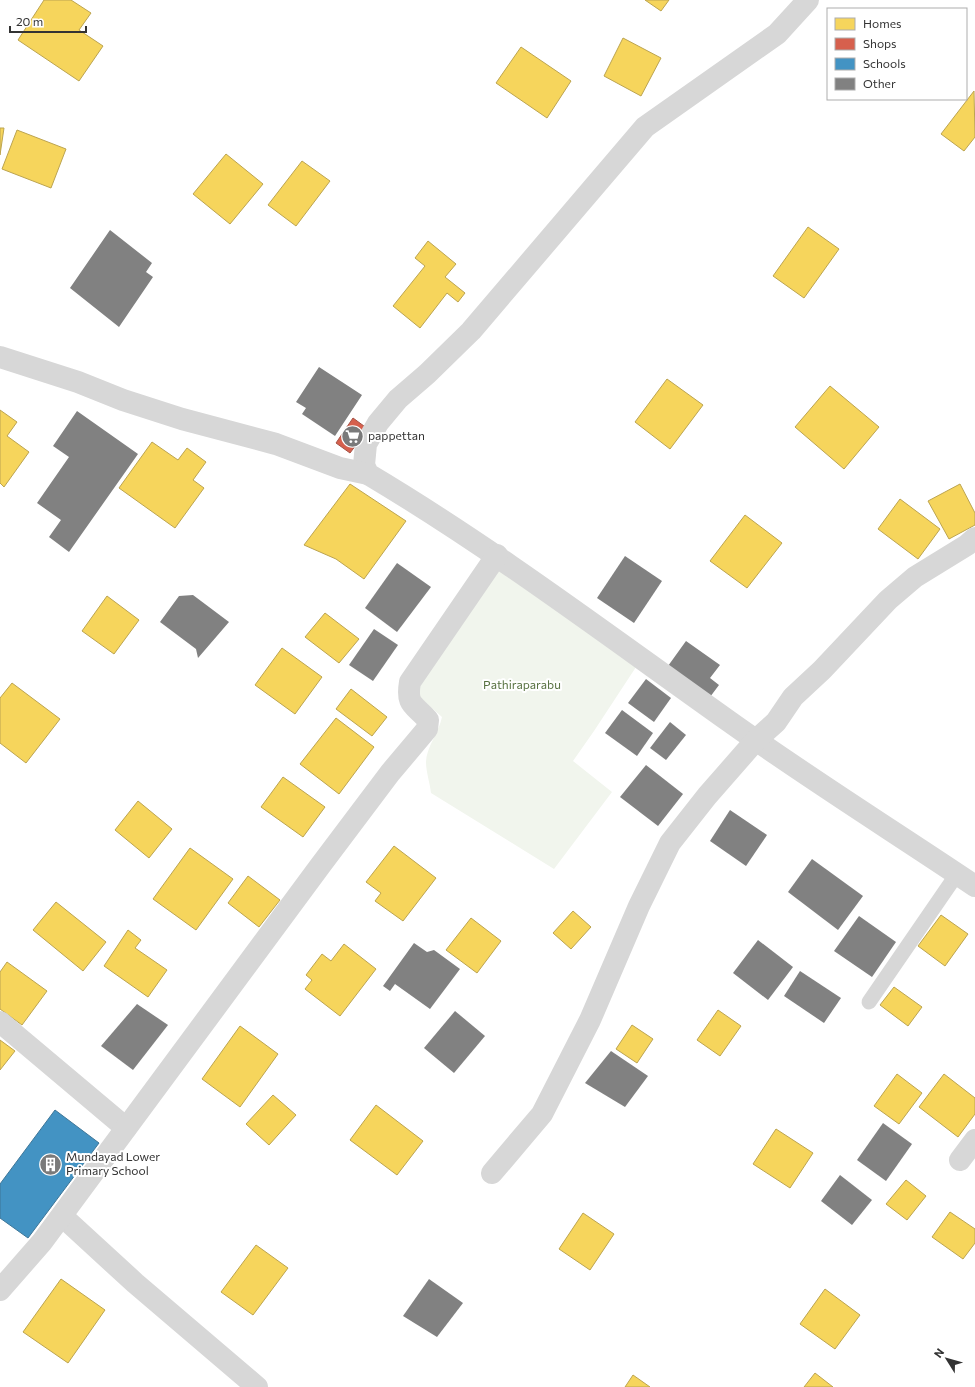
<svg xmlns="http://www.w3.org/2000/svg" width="975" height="1387" font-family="Commissioner,sans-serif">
<rect width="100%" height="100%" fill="#fff"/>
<path fill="#f1f5ed" d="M502,570L638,664L594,731L573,761L612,792L554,869L431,793C430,783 426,772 426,762C426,748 439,732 442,717L417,695L418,687L492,575Z"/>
<g fill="#f6d55c" stroke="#bca450">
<polygon points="44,0 71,0 91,13 79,30 103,46 79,81 18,40"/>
<polygon points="645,0 669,0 661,11"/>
<polygon points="623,38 661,58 641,96 604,76"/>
<polygon points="521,47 571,81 547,118 496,83"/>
<polygon points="974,91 975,137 964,151 941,134"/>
<polygon points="0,128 4,128 0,155"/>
<polygon points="17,130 66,149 51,188 2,169"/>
<polygon points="226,154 263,184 230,224 193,194"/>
<polygon points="302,161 330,181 296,226 268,205"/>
<polygon points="808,227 839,249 804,298 773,276"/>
<polygon points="428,241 456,264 445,277 465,293 458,302 447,293 420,328 393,306 425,266 415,258"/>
<polygon points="667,379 703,405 670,449 635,422"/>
<polygon points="830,386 879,427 844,469 795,427"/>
<polygon points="0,410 17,422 7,436 29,452 4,487 0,483"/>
<polygon points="152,442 178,460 187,448 206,462 193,480 204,488 175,528 119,488"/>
<polygon points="350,484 406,521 364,579 336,559 304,545"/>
<polygon points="960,484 975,513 975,525 949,539 928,501"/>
<polygon points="900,499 940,529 918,559 878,529"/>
<polygon points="745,515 782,543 747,588 710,561"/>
<polygon points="107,596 139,620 114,654 82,631"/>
<polygon points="325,613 359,639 339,663 305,637"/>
<polygon points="282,648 322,677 295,714 255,685"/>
<polygon points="12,683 60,719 26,763 0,743 0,698"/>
<polygon points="351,689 387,717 372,736 336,709"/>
<polygon points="336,718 374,747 339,794 300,764"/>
<polygon points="283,777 325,807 303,837 261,807"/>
<polygon points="138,801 172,829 149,858 115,830"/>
<polygon points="394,846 436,878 403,921 375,901 381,893 366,882"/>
<polygon points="190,848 233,879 196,930 153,899"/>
<polygon points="248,876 280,900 259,927 228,903"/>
<polygon points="56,902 106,942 83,971 33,930"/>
<polygon points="573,911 591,927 571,949 553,933"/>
<polygon points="941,915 968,934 945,966 918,946"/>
<polygon points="471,918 501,941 477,973 446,950"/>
<polygon points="128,930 141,940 135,948 167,970 148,997 104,966"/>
<polygon points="344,944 376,969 340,1016 305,989 312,980 306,975 322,954 331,961"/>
<polygon points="7,962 47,991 22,1025 0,1009 0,972"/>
<polygon points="894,987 922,1007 908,1026 880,1005"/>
<polygon points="718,1010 741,1026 720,1056 697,1040"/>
<polygon points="632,1025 653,1039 637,1063 616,1049"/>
<polygon points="240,1026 278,1054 240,1107 202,1079"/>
<polygon points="0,1040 15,1051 0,1070"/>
<polygon points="897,1074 922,1093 899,1124 874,1106"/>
<polygon points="944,1074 975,1098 975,1114 958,1137 919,1107"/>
<polygon points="273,1095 296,1115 269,1145 246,1124"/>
<polygon points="376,1105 423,1141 397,1175 350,1140"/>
<polygon points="776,1129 813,1153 790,1188 753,1164"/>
<polygon points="906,1180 926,1196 907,1220 886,1204"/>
<polygon points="950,1212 975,1229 975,1243 963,1259 932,1237"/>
<polygon points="583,1213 614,1234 590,1270 559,1249"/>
<polygon points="256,1245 288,1268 253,1315 221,1292"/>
<polygon points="61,1279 105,1310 68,1363 23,1332"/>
<polygon points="825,1289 860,1315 835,1349 800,1324"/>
<polygon points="815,1373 833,1387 804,1387"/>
<polygon points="633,1375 650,1387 625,1387"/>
</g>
<polygon fill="#d6604d" stroke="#a55245" points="353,418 368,429 350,453 336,443"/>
<polygon fill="#4393c3" stroke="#3e7698" points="55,1110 99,1143 28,1238 0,1218 0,1184"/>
<g fill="#818181">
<polygon points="110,230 152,263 146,272 153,277 119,327 70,288"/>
<polygon points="319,367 362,395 335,436 302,414 306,408 296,402"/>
<polygon points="77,411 138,454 69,552 49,537 61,520 37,503 69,457 53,446"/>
<polygon points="625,556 662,581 634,623 597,598"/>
<polygon points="397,563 431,587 397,632 365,608"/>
<polygon points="193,595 229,622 198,658 196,649 160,622 179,596"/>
<polygon points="374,629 398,645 373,681 349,665"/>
<polygon points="686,641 720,665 710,678 719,685 710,697 668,666"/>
<polygon points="646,679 671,698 654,722 628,703"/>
<polygon points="622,710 653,733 637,756 605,733"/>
<polygon points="670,722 686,735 666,760 650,748"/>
<polygon points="646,765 683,794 658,826 620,797"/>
<polygon points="730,810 767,835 746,866 710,841"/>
<polygon points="812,859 863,896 838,930 788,892"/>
<polygon points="859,916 896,942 872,977 834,951"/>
<polygon points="758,940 793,967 768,1000 733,973"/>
<polygon points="414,943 427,952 434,950 460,969 430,1009 395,984 390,991 383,986"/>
<polygon points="800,971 841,998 824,1023 784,996"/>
<polygon points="137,1004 168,1025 133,1070 101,1046"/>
<polygon points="455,1011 485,1036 454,1073 424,1048"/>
<polygon points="611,1051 648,1076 625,1107 585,1083"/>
<polygon points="883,1123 912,1144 886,1181 857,1160"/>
<polygon points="840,1175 872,1200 852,1225 821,1201"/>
<polygon points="429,1279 463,1303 437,1337 403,1316"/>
</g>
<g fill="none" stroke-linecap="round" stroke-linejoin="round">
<polyline stroke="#d7d7d7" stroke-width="15" points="869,1002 957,874"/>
<g stroke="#d7d7d7" stroke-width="22">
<path d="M808,0L777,34L645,127L471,331L427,374L398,399L378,423L366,444L364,465L368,474C494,549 610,637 730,722C810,779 893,831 975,886"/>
<polyline points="0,357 78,382 123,400 182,419 276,444 340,468 368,474"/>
<polyline points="0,1022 126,1128"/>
<polyline points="960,1160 975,1140"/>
<polyline points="492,1173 542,1114 590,1020 639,906 670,843 707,796 756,740 776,722 793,697 822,670 888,600 915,577 967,545 975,538"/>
<polyline points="62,1216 135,1283 257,1387"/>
<path d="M0,1290L42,1242L320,866L390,773L427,729L428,720C414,704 406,706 410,682L497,555"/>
</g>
</g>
<defs>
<symbol id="supermarket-disc" viewBox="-11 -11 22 22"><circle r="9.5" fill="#7a7a7a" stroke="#fff"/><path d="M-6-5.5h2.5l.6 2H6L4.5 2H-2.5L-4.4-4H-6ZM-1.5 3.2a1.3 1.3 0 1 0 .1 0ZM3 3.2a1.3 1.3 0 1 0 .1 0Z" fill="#fff"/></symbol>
<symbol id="building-disc" viewBox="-11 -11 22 22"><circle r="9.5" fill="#7a7a7a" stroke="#fff"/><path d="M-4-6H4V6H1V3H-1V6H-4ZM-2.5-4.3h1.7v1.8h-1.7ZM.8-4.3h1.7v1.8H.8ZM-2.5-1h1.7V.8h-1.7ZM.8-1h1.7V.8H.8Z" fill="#fff"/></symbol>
</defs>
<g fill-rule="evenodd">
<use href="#supermarket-disc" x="340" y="424" width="25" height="25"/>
<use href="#building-disc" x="38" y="1152" width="25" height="25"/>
</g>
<g text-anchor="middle" stroke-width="4" stroke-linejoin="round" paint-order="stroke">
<g font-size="12" fill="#333" stroke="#fff" text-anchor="start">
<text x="368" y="440">pappettan</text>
<text x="66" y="1161">Mundayad Lower<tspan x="66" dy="14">Primary School</tspan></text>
</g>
<g font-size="12" fill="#56703f" stroke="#fff">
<text x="522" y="689">Pathiraparabu</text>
</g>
</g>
<rect x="827" y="8" width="140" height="92" fill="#ffffff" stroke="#adadad"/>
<rect x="835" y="18" width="20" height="12" fill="#f6d55c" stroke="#adadad"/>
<text x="863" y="28" font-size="12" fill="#333333">Homes</text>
<rect x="835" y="38" width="20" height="12" fill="#d6604d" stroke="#adadad"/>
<text x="863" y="48" font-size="12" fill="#333333">Shops</text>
<rect x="835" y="58" width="20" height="12" fill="#4393c3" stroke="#adadad"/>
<text x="863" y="68" font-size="12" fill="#333333">Schools</text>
<rect x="835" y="78" width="20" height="12" fill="#818181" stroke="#adadad"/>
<text x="863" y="88" font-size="12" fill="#333333">Other</text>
<g transform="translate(947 1359) rotate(307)" stroke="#ffffff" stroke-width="3" paint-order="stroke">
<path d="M0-3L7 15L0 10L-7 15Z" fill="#333333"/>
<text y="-6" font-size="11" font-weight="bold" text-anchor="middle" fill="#333333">N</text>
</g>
<path d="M10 26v6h76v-6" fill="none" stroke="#333333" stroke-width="2"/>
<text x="16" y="26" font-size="12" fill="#333333" stroke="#ffffff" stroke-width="3" paint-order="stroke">20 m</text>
</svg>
